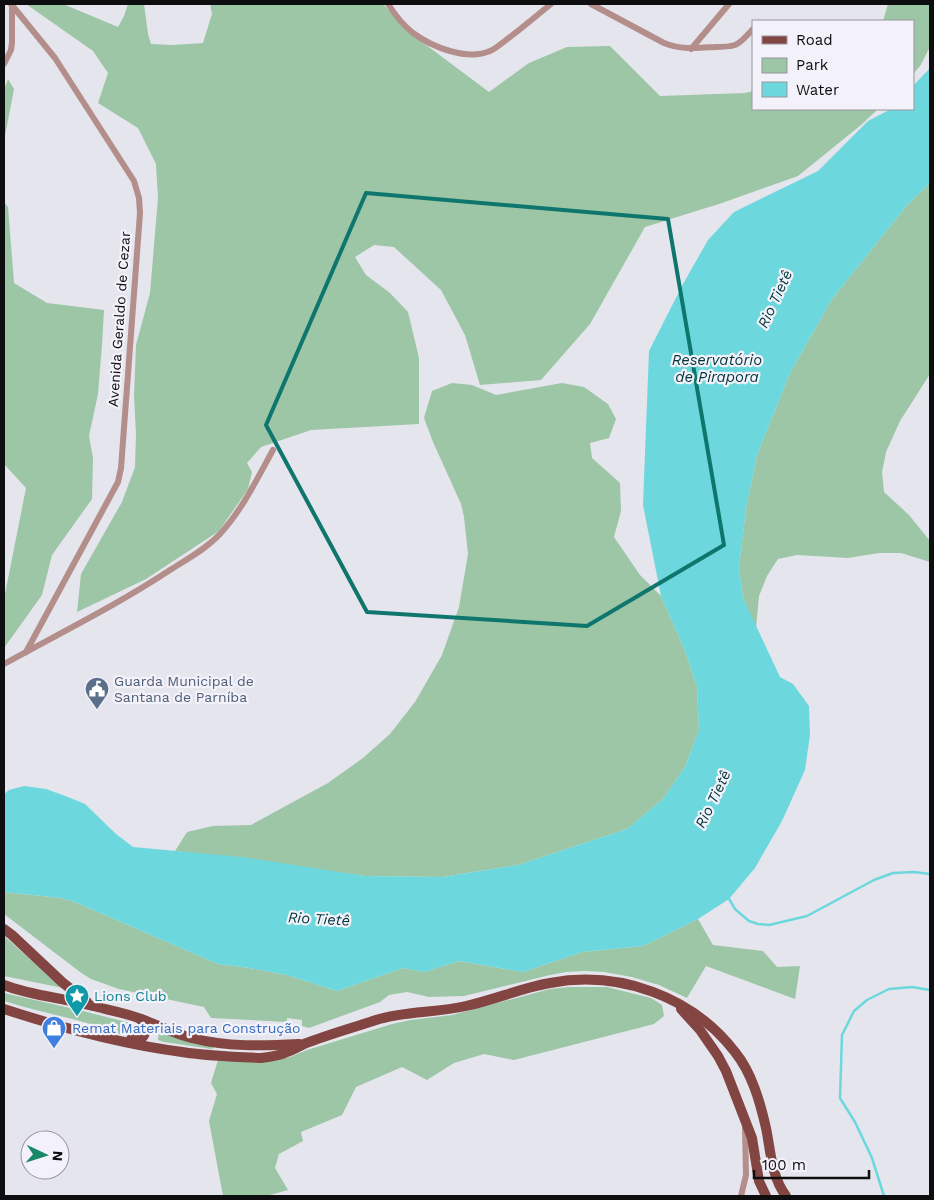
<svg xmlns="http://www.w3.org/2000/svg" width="934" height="1200" font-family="'Work Sans',sans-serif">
<rect width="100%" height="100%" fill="#e5e5ed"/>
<g fill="#9cc6a6">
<polygon points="26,4 63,4 118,27 124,16 128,4 144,4 148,34 151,44 173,45 203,43 212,14 210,4 383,4 406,30 489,92 529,63 567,47 610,46 660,96 745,93 753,91 753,109 878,109 861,125 798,176 722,203 645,227 590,324 541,380 480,385 465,335 441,290 394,247 374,245 355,257 366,275 390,293 408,312 419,358 419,424 311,430 261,447 247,463 252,472 248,489 219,531 146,579 77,612 81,574 122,502 135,467 136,434 134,396 136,345 150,293 158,198 156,164 138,128 98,103 108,73 93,51"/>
<polygon points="888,4 930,4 930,47 920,66 913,74 913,21 883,21"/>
<polygon points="8,79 14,89 4,141 4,90"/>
<polygon points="930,183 930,374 900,421 886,452 882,472 884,492 909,515 930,541 930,562 901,553 879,553 848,558 797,555 778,559 767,576 759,596 756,628 743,598 739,567 746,508 757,455 790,373 832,299 907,205"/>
<polygon points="4,202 8,207 14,283 47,303 104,310 102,345 98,394 89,436 93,458 92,499 52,555 42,595 4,648 4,599 26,488 4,464"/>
<polygon points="452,383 472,385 496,395 562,383 584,387 608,404 616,419 609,438 590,443 592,458 620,483 621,511 614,537 640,575 661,596 685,651 697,687 699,730 685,767 663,799 627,829 518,865 442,877 365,876 175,851 187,832 213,826 251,825 328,783 363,758 390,734 415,702 442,655 459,607 468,554 464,517 461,504 433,442 424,418 432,391"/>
<polygon points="4,892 61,898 75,902 218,964 250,968 287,975 337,991 403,968 424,972 459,961 523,972 582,952 643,946 698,919 713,945 763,951 777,967 800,966 795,999 706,966 687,998 659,985 632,977 604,972 585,971 566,972 550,975 464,996 429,997 407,992 389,995 380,1002 309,1028 302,1026 302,1020 287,1018 287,1022 211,1018 204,1007 119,989 91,979 80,972 4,914"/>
<polygon points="4,936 63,988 4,976"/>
<polygon points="569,987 607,987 651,998 662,1005 664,1016 654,1024 514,1060 484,1054 454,1063 427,1080 402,1067 356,1087 342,1115 301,1132 303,1141 279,1154 275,1168 288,1190 266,1196 223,1196 209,1121 217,1094 211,1083 218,1060 273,1061 290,1057 307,1050 392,1024 411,1020 452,1015 550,989"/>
<path d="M4,993L79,1010L134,1024L139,1027L140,1032L136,1036C120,1036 103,1028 87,1023C59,1015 31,1010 4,1001Z"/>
<polygon points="161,1031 215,1046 212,1049 164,1042 158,1040 159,1032"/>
</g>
<polygon fill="#6cd8de" points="930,68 930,183 907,205 832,299 790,373 757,455 746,508 739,567 743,598 780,677 793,684 809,706 810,735 805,770 782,821 755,868 729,899 698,919 643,946 582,952 523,972 459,961 424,972 403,968 337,991 287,975 250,968 218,964 75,902 61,898 4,892 4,794 9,790 24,786 46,789 68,797 85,804 116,834 133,847 242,857 365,876 442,877 518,865 627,829 663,799 685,767 699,730 697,687 685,651 661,596 643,505 649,351 683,284 708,240 734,212 818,171 868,121 891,109 913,109 913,86"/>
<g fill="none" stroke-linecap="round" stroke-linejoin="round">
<g stroke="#6cd8de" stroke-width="2.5">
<polyline points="728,897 735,909 749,921 758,924 769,925 807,916 874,880 893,873 914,872 930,874"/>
<polyline points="884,1196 872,1158 855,1122 840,1098 842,1035 854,1011 867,1000 889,989 912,987 930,990"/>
</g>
<g stroke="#b38e8b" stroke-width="6">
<polyline points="11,4 55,58 134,181 139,198 140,213 121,468 118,482 26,652"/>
<path d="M388,4C395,15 403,25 413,33C432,47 467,61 490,51C495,49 501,44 506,40C521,29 536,16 551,4"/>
<path d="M591,4L664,43C681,50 698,48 715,47C722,47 729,47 735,45C742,42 747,35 753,29"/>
<polyline points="691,49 729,4"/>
<polyline points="4,64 11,50 12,43 12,5"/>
<path d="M4,664C60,633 117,605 170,570C187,559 206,549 220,534C242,510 257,479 273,450"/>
<polyline points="741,1196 746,1175 745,1127"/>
</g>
<g stroke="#834541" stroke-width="10">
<polyline points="4,929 12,935 62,982 87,1002"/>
<path d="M4,985C32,996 64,998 93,1006C109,1010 126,1013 141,1019C158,1025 174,1034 192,1038C226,1047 264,1046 299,1044"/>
<path d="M4,1009C62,1028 121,1044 182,1052C208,1056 235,1057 261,1058C270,1057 279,1056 287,1052C293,1050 298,1047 304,1044C327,1035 352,1028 376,1020C405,1011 436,1013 466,1006C494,1000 521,988 550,983C619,970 692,996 735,1052C752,1073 760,1102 766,1128C771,1152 771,1176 786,1196"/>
<polyline points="681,1009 700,1030 718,1056 726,1071 752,1138 759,1181 766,1196"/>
<path d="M131,1039L139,1040C149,1034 144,1027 141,1019"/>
</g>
</g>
<path fill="none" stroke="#0f766e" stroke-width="4" stroke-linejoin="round" d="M366,193L668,219L724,545L587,626L367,612L266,425Z"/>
<defs>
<symbol id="civic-pin" viewBox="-11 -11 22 30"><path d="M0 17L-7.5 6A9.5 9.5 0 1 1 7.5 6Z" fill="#5c6f8a" stroke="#f3f2fb"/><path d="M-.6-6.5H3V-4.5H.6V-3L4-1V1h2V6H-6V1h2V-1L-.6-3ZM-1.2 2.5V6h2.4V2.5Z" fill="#fff"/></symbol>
<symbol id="sight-pin" viewBox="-11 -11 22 30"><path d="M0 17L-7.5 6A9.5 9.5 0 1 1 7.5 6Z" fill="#0f9aa8" stroke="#f3f2fb"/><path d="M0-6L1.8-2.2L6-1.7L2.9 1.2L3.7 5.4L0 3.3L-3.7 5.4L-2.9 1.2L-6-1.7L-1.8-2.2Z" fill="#fff"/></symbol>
<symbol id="shop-pin" viewBox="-11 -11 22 30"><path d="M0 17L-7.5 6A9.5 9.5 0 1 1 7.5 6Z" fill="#3f7fe0" stroke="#f3f2fb"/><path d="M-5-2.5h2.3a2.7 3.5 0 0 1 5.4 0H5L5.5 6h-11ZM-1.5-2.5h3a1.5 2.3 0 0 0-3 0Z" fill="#fff"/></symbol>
</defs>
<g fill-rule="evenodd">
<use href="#civic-pin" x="83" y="675" width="28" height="38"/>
<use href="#sight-pin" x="63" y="982" width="28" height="38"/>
<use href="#shop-pin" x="40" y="1014" width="28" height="38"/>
</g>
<g text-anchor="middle" stroke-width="4.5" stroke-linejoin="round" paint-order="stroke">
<g font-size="14" fill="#0e0d10" stroke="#f3f2fb">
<text transform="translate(119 319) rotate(-86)" y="5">Avenida Geraldo de Cezar</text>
</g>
<g font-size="14" fill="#4e5e75" stroke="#f3f2fb" text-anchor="start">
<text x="114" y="686">Guarda Municipal de<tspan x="114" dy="16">Santana de Parníba</tspan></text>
</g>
<g font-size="14" fill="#0d838f" stroke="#f3f2fb" text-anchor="start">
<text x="94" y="1001">Lions Club</text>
</g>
<g font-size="14" fill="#366cbe" stroke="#f3f2fb" text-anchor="start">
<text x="72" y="1033">Remat Materiais para Construção</text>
</g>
<g font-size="15" font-style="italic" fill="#003538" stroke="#f3f2fb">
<text transform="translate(775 299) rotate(-65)" y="5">Rio Tietê</text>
<text x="717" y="365">Reservatório<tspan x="717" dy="17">de Pirapora</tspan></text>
<text transform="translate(713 799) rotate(-64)" y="5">Rio Tietê</text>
<text transform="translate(319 919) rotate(3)" y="5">Rio Tietê</text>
</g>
</g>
<rect width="934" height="1200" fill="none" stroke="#0e0d10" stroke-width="10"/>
<rect x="752" y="20" width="162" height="90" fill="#f3f2fb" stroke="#97969d"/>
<rect x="762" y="36" width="25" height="8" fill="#834541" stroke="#97969d"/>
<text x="796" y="45" font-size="15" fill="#0e0d10">Road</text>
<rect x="762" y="58" width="25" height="15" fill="#9cc6a6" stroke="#97969d"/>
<text x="796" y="70" font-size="15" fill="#0e0d10">Park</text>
<rect x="762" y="82" width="25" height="15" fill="#6cd8de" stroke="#97969d"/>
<text x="796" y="95" font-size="15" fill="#0e0d10">Water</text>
<g transform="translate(45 1155) rotate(94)"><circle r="24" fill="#f3f2fb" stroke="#97969d"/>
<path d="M0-4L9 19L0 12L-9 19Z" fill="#188968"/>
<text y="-8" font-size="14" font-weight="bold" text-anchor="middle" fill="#0e0d10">N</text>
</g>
<path d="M754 1170v8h115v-8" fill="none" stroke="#0e0d10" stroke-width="2.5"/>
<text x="762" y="1170" font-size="15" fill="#0e0d10" stroke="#f3f2fb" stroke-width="4" paint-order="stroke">100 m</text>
</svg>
